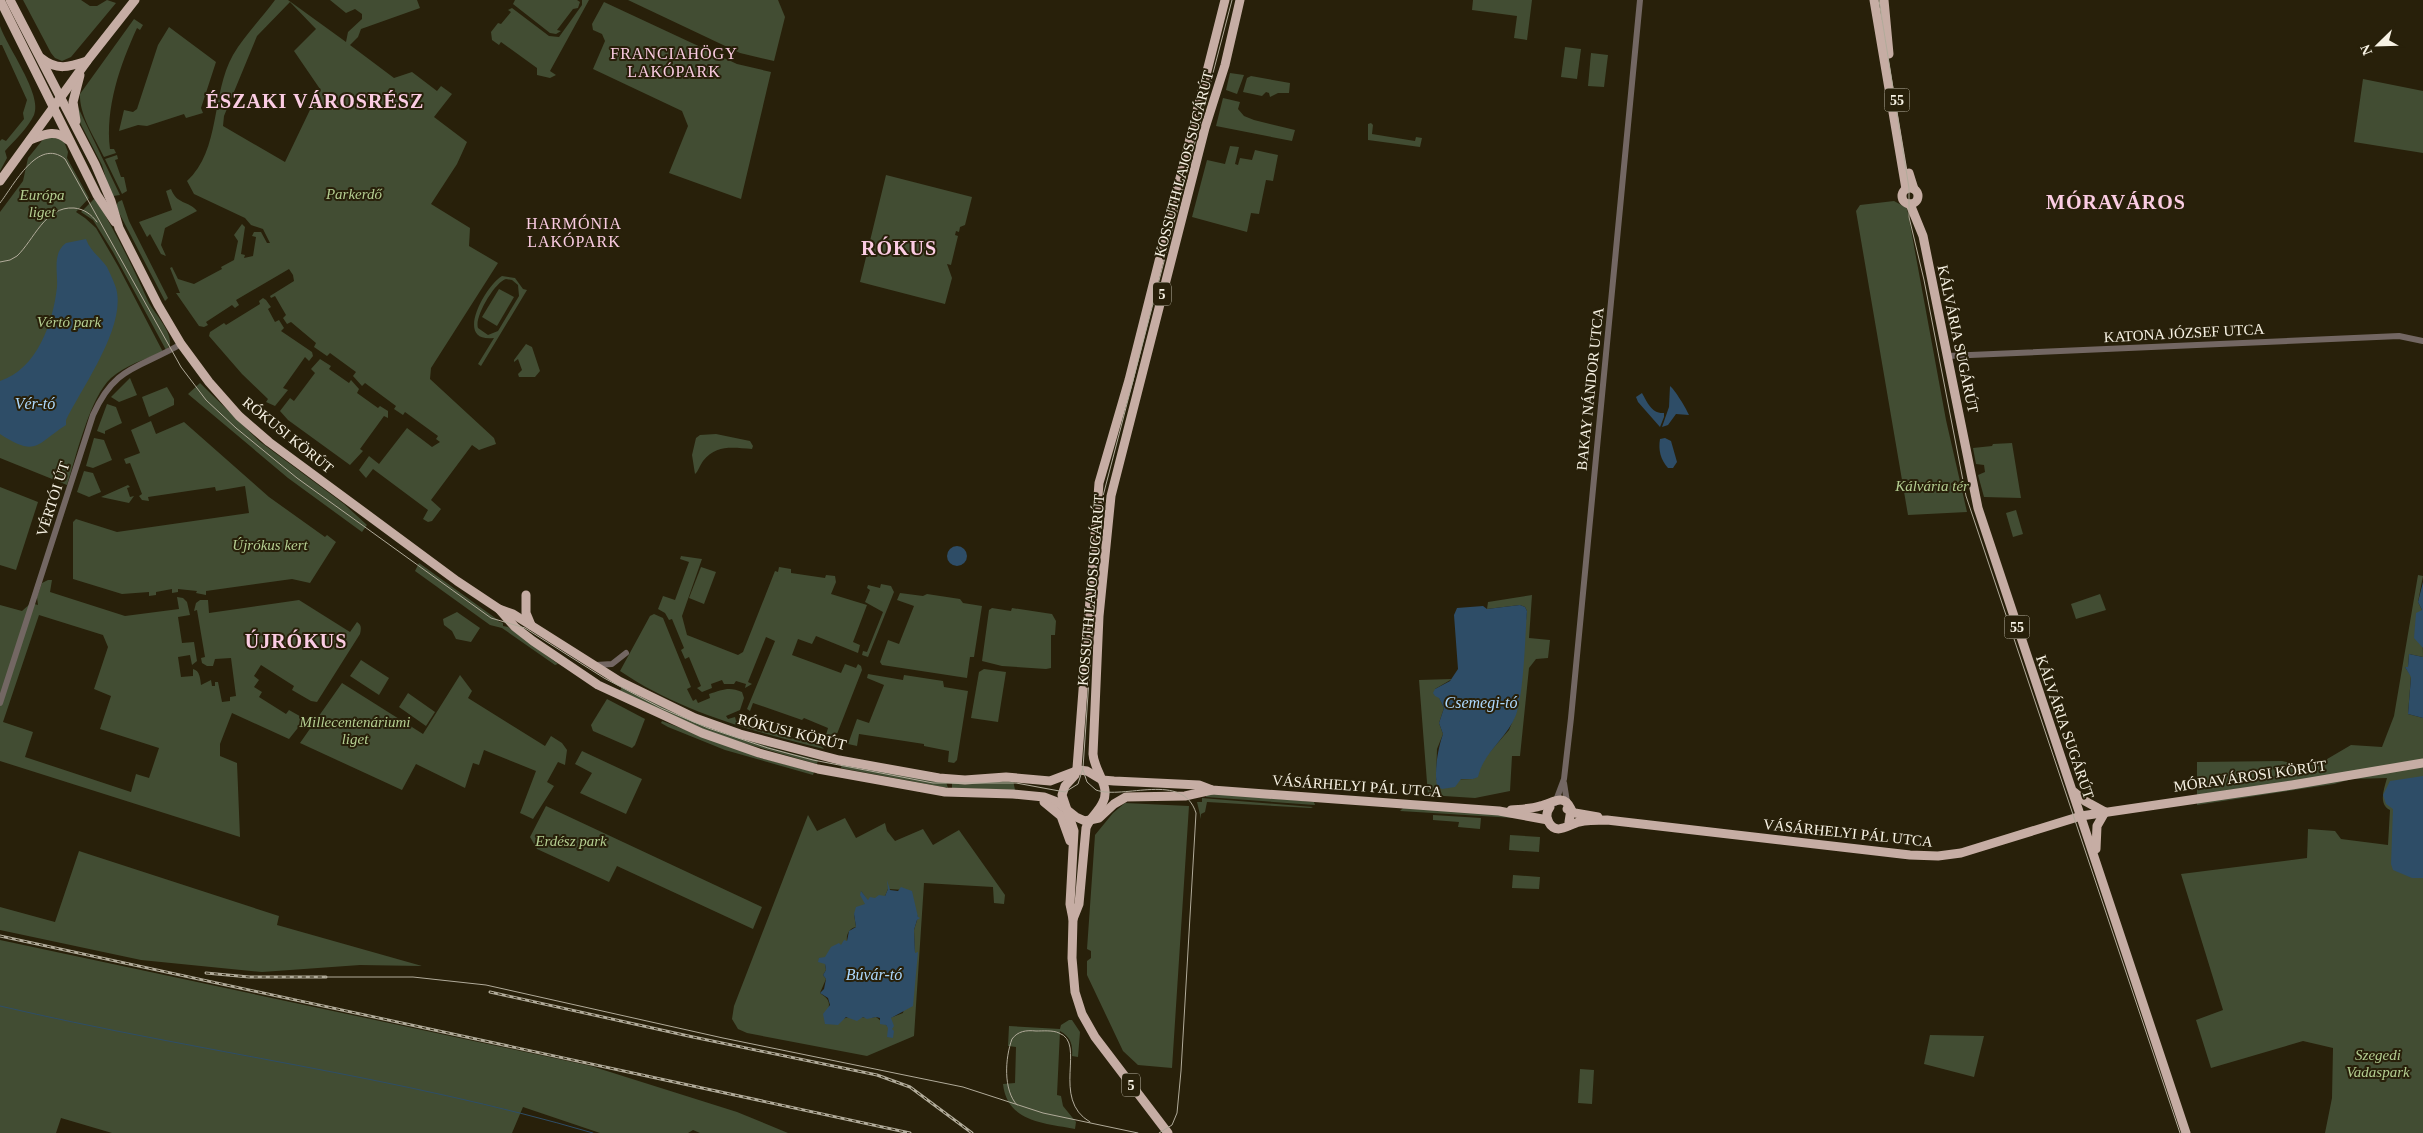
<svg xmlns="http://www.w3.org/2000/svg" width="2423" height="1133" font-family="'Times New Roman',serif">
<rect width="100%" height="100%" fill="#28200a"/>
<g fill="#424d33" fill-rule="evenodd">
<polygon points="23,0 81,0 90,6 97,6 107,0 116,3 71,57 62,61 55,58 51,53"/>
<path d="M275,0H288L346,42L348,32L362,19V14L355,9L346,13L330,0H417L420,8L361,29L358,37L350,45L394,78L412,72L437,91L441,86L452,94L434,117L467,142L457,164L431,204L470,228L469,246L498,263L431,368L430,379L494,438L496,444L479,450L472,445L431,500L441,509L432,521L428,522L423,519L428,510L373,469L366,478L359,470L369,456L379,464L407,428L432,447L440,442L436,439L438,436L405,412L403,415L394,409L396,406L365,383L362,386L353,376L356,372L330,353L327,356L314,347L316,343L291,322L287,324L283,318L286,315L275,296L271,298L270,296L294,281L293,275L289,269L236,300L239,305L235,308L232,305L206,322L208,325L204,327L199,326L176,293H180L170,268L172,267L178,279L194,284L222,269L221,267L234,260L238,241L234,235L242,224L245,227L241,254L245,255L244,258L253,256L256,237L252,236L254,232H261L267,243H270L263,229L251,225L245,218L194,194L187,181C221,150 211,94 233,55C244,36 262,18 275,0ZM290,2L316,29L294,51L320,89L285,162L223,126L224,116L257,36Z"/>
<polygon points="515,0 577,0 580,2 578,8 573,9 557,30 561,31 556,34 550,33 513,4"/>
<polygon points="582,0 589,0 550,71 556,75 550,78 537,75 537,68 501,42 499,45 492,40 491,32 498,23 501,24 511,12 508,10 512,8 549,36 559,37 582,5"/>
<polygon points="628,0 778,0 785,17 774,61 740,53"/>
<polygon points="1473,0 1532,0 1527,40 1514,38 1517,16 1472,10"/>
<polygon points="604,2 737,64 771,72 741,199 669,173 688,126 682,111 593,69 605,41 602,34 593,30 592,24"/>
<path d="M134,19L143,25L140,30L137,28C120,65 105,108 110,149H114L116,153L104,157C95,138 79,115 80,94Z"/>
<path d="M0,26C7,47 43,95 34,115C28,128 15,140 5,151L7,158L0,171V141L2,139L6,141L24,119L23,113L27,100L2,45H0Z"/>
<polygon points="169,27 216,62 201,108 203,113 186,118 184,114 147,126 138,125 119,131 124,110 133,112 137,109 158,45"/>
<polygon points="1565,47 1581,49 1577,79 1561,77"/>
<polygon points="1591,53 1608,55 1604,87 1588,86"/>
<polygon points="1230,73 1244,75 1237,94 1226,90"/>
<polygon points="1251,76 1290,83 1289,93 1278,93 1270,97 1269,93 1266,92 1262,96 1243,92 1247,78"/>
<polygon points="2363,79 2423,91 2423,153 2354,142"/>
<polygon points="1223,98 1240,102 1238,109 1244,116 1254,120 1295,130 1292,141 1216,126"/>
<polygon points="77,105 120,195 113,196 110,192 102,165 76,115"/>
<polygon points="1371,123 1373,125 1372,134 1415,141 1416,137 1422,138 1420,147 1368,140 1368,124"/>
<path d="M45,137L63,139L68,152L67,158L89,198L76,212L85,218L96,228L118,266L163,352C145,359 126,365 111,378C90,397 76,457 67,485L0,458V212L23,181L28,158Z"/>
<polygon points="1230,146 1239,147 1235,164 1238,165 1240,158 1252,160 1255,150 1278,155 1273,181 1266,180 1259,214 1251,213 1247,232 1192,217 1207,160 1225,164"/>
<polygon points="117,155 118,159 115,160 121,177 124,177 127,191 122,194 105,159"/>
<polygon points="886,175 972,197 965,225 960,227 959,232 956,231 955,235 958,236 951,265 947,264 952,278 945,304 860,282"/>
<path d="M171,189C177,205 188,200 197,211L165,228L161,245L166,256L161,254L150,234L147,237L139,222L172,210L166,191Z"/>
<path d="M95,198C115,231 132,265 148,301C154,313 172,331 170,345L166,350L113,252L93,220L81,212Z"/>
<polygon points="122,200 129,221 168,298 165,301 116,207 118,202"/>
<polygon points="1894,201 1907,208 1946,420 1967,512 1908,515 1856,211 1860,205"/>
<path d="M502,276L515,278L523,289L527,290L481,366L478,364L494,338C452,343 487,284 502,276ZM506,279L512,280L518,285L519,296L498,331L488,335L478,328C474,317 495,282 506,279Z"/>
<polygon points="499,289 514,297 497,326 482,317"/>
<polygon points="263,298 266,300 271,307 268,309 275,322 279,320 284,328 281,331 312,352 313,356 309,361 305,357 283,388 288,390 275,406 266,402 268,399 242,374 209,336 210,332 224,323 226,325 260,304 259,301"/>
<polygon points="526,344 532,347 540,371 535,377 519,377 518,374 522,370 518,359 514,362 514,360"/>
<polygon points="320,359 331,366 329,369 349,383 351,380 359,389 357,393 378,408 380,406 388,411 388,418 384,416 360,449 363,451 350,465 288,420 280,411 290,398 294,401 315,373 311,369"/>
<polygon points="130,378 137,395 119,402 111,397"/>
<polygon points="200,383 259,441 344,504 367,525 362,532 288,478 188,394"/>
<polygon points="167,387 174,399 174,405 149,417 142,397"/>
<polygon points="107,404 116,407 122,423 105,431 105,434 97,431"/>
<polygon points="151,421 156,434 184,422 269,497 325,537 327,535 336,542 310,583 292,579 206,591 206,595 196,593 197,591 178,589 178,592 172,593 172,589 156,592 156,595 149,596 149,592 122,594 73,579 73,522 76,519 117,532 249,513 245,486 216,491 215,487 148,497 149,501 142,500 139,496 142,494 130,463 126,464 124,459 140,453 131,430"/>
<path d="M716,434L750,441L753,446L752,449C733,448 717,444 703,461C700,465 698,472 695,474L692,455L696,438L700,435Z"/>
<polygon points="94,438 104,440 112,460 93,468 86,466"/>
<polygon points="2012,443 2021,498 1984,497 1978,475 1985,472 1984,465 1976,464 1973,448 1992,446 1993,444"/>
<polygon points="84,471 93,473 101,492 89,497 77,492"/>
<polygon points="128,485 130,487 127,488 130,497 134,496 129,503 101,497"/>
<polygon points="0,487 38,502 16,570 0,565"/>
<polygon points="2016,510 2023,534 2013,537 2006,513"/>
<polygon points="681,556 702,559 682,616 687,635 738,655 743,652 775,571 778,572 779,567 791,569 791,573 825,578 826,575 835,576 836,582 831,594 867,605 853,642 860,645 858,653 816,636 812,644 798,639 792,655 841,673 845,664 856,668 858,664 861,666 862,670 835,739 826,735 828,728 804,718 802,720 753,703 750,711 747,709 775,641 766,637 748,682 752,684 745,688 746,684 736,681 734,684 724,684 722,680 711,684 712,688 702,692 697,688 701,686 689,657 685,659 681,650 684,648 672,619 669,620 665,613 658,609 663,596 675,600 689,562 680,559"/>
<polygon points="419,563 498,620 498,621 503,623 503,626 508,627 558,664 555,665 502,628 490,625 415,571"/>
<polygon points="701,567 716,572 704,604 689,598"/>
<path d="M2418,575L2423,576L2418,602L2422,610L2423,657L2409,654L2408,667H2405L2411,676L2408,714L2423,718V1133H2325L2332,1098L2333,1048L2303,1041L2211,1068L2196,1020L2223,1010L2181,874L2307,858L2308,829L2335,831L2341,839L2388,845L2390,810C2378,804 2384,789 2387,778L2352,779L2334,784L2197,805V762L2282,761L2301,765H2317L2351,745L2382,747L2394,716Z"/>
<path d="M48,580H52L50,592L125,616L179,609L177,597L183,598L187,602L190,615L178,617L182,643L194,642L197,661L192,665L190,655L178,657L181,677L193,676V669C200,671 200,678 201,685L211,680L212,686H215V682H218L222,702L230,701V697L236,696L231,658L215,659L213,666H207L202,663L201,658L205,657L197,610L194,611L196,603L200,600H208L209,613L299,600L350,632L357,622C362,625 361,629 360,634L317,702L311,701L292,690L294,686L261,665L254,676L259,680L254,687L262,692L259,697L286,714L289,710L305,719L289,739L232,713L220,744V756L237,763L240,837L0,761V605L22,611L31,603L38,605L37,597L42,583ZM39,615L103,635L108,647L94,689L111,696L100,729L159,748L149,778L136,774L131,792L25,757L33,732L3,722Z"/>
<polygon points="881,584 891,586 894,592 868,657 862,655 863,651 867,652 883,612 865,602 870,590 867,588 868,585 880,588"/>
<polygon points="900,593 923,596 927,594 960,599 963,603 982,606 974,657 970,657 967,678 882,665 880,662 888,640 899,644 914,606 897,600"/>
<polygon points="2100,594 2106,610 2076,619 2071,604"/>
<polygon points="1532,595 1529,638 1550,640 1548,658 1536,659 1529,668 1520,756 1512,756 1510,791 1475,798 1428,795 1419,680 1452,679 1435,689 1444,708 1439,723 1443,734 1437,749 1436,780 1473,779 1481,762 1509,730 1516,713 1527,611 1525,607 1520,605 1487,609 1488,602"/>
<polygon points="992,608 1011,611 1012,608 1052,614 1056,621 1055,635 1051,635 1051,668 1046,669 1002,666 982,661 989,610"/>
<polygon points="457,612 480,628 471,642 456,639 452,631 444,625 443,619"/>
<path d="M654,614L663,618L691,687L687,689L693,701L696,699L698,703L710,698L709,694C722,690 729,686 742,692L744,698L740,710L726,716L728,719L735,717L736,721C758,727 778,736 800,740C807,742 821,744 824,749C755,732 680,712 620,671L650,616Z"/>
<polygon points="361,660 389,678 379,695 350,676"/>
<polygon points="984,669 1006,672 998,722 971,718 979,672"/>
<polygon points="868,674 903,680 904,675 943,681 944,687 968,691 957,760 954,763 948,762 949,751 924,746 924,744 859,734 857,746 848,744 857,719 869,723 884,685 867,678"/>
<polygon points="460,675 472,691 468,698 545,746 551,736 562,743 567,750 565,765 558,762 547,782 554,786 533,819 520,813 536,771 484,750 479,765 473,763 465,788 416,764 402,790 300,743 342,683 423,734"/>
<path d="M622,687C684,719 750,744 818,760L817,764L716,735L620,691Z"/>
<polygon points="408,693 435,712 426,726 399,707"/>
<polygon points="607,699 645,719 635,745 632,748 593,731 591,725"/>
<polygon points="662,721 761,758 814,772 813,775 725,750 668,727 661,723"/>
<polygon points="582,751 642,779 626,814 580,793 592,773 575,764"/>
<polygon points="842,764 946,782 948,788 841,768"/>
<polygon points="1013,780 1015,790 952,788 952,783"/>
<polygon points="1206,793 1314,802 1315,805 1206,797"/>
<polygon points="1202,798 1313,807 1311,808 1207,802 1205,812 1201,814 1201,819 1197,802 1202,802"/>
<polygon points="1125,803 1189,806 1172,1068 1138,1065 1123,1051 1087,975 1087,961 1091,958 1091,951 1087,949 1095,835 1113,813"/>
<polygon points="546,806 762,907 753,929 617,866 609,882 537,849 530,837"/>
<polygon points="1404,807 1500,813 1514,818 1400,811"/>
<path d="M808,815L817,831L845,818L856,838L885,823L887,831L895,841L923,829L933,845L959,830L1005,895L1004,904L994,903L993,887L924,883L914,1036L867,1056L747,1033L738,1029L732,1019L734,1006ZM888,889L905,890L918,917L914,930L915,954L903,1013L890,1018L891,1029L876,1017C865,1020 852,1013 841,1020L828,1010C831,1001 827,998 820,993L826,979L823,975L826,970L825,964L847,941C846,935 849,928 856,927L854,914L866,904L861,891L868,901L885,896Z"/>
<polygon points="1433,815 1481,818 1480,829 1458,827 1459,822 1433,820"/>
<polygon points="1510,835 1540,837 1539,852 1509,850"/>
<polygon points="79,851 279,916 277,925 422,966 360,965 262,972 141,960 0,930 0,907 55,922"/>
<polygon points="1513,875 1540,877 1539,889 1512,888"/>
<polygon points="0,940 591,1066 737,1112 788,1133 700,1133 693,1130 688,1133 600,1133 523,1107 512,1133 112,1133 61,1118 56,1133 0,1133"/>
<path d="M1069,1020H1072L1080,1032L1078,1057L1072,1056C1073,1045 1071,1037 1060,1031L1057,1095L1061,1096L1063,1106L1076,1122L1075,1129C1044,1123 1007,1122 1003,1084L1015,1083L1016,1047L1008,1046L1009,1026L1060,1029L1061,1025Z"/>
<polygon points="1930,1035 1984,1036 1974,1077 1924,1064"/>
<polygon points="1580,1069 1594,1070 1592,1104 1578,1103"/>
</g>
<g fill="#2e4d67">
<path d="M86,239C90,251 100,257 107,267C110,273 114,282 116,288C127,326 82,387 66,420V425C36,444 37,458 0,434V381C37,369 53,323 57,287C58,272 52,253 66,243Z"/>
<path d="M1670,386C1675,390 1686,408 1689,415L1676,414L1668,425L1662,427L1669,407Z"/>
<path d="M1642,393C1647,402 1652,414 1664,413V417L1660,427L1638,402L1636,397Z"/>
<path d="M1665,438L1671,441L1677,462L1673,468H1668C1661,460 1658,451 1660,439Z"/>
<circle cx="957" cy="556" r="10"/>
<polygon points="2423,582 2423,648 2414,638 2416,613 2422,610 2418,602"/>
<path d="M1520,605L1525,607L1527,611C1525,638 1524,692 1516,715C1506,740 1484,751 1478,777L1473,779H1461L1455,787L1442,789L1437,786C1434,771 1438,748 1443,734L1439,723L1444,708L1439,698L1435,696L1433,693L1435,689L1450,681L1458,669L1454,615L1457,608L1483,606L1487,609Z"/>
<polygon points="2409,654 2423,657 2423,718 2408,714 2411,677 2405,667 2408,667"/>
<polygon points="2423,776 2423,878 2412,878 2393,870 2391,864 2393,809 2386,804 2383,795 2390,781"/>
<polygon points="887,880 890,890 898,891 901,887 912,891 918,917 920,918 917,920 914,930 915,953 918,952 913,1006 891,1018 894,1026 892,1029 894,1031 893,1038 887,1037 888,1028 886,1025 880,1024 880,1018 876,1017 867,1019 863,1017 857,1021 846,1017 838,1025 825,1024 823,1014 830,1005 828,998 820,993 824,989 826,979 823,975 826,970 825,964 818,962 819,958 825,957 831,947 839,943 841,945 844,940 847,941 849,931 856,927 854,914 856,907 865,904 860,895 861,891 868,900 870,897 875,898 879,895 885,896 888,889"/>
</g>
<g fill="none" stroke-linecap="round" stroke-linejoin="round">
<path stroke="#2e4d67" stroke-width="1" d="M0,1006C197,1052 399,1076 593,1133"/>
<g stroke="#736763" stroke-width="6">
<polyline points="1947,356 2399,336 2423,341"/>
<polyline points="596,665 612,664 626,653"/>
<path d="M0,703L93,415C115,365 139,369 181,344"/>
<polyline points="1564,783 1567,802"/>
<polyline points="1555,803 1564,779 1571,718 1640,0"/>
</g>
<g stroke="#c6ada4" stroke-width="9">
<polyline points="0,0 97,195 115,222"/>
<polyline points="10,0 95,164 111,201 119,228 158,305 181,344 209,382 239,416 269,442 457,581 499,609 513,614 619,681 695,718 740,734 839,760 939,778 965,780 1006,777 1050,781 1079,770 1087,771 1102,780 1114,781 1199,785 1212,790 1499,811 1548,820"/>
<polyline points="1874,0 1906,189"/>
<polyline points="1884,0 1889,54"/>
<path d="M41,58C57,71 69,67 87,61"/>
<polyline points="76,121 73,102 80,75"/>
<path d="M30,140C43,135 55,128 68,140"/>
<polyline points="1909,173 1914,189"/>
<polyline points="0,181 87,61 135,0"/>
<circle cx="1910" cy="196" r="8"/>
<polyline points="1910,204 1923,236 1978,508 2186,1133"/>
<polyline points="526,595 526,613 531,625"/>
<polyline points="499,609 515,627 533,641 598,685 702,733 759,753 818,769 945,792 1013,794 1044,797 1057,802 1076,817 1085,821 1099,818 1114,804 1126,797 1185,796 1212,790"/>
<polyline points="2074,792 2085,801 2105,812"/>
<polyline points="1044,802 1061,816 1070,841"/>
<path d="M1550,807C1547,811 1546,816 1548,821C1556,837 1569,824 1579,822C1588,820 1598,820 1607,820L1910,855L1938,856L1961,853L2081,816L2292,785L2423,763"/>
<polyline points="1567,809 1575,813 1598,817"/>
<path d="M1511,810C1521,809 1531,809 1540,806C1552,804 1563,792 1571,809L1569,822"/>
<polyline points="2096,849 2097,826 2105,812"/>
<path d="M1073,919L1079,904L1086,828C1090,817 1099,812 1103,802C1111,786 1094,771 1093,754L1099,616L1111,496L1205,128L1225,65L1240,0"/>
<polyline points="1168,1133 1095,1037 1082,1014 1075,992 1072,958 1073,919 1070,904 1074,831 1062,795 1065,786 1075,775 1077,768 1099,483 1129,380 1225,0"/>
</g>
<g stroke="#b1ab9a" stroke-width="1">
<polyline points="1879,0 1909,188 1909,217 1924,280 1966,496 2180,1133"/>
<path d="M0,203C14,185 38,137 65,159L181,367L206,400L236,428L297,478L491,618L525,628L604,678L661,708L708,728L768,748L813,760L933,783H1016L1065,792L1078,784L1083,768L1099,532L1103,496L1232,0"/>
<path d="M0,262L10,260L17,256C34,240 45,206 74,208C84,209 91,214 97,222"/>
<path d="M1083,770L1087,782L1096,790C1124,800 1183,771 1196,813L1181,1071L1177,1113L1172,1125L1159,1133"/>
<polyline points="326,977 413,977 486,985 723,1038 963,1087 1043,1113 1138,1133"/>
<path d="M1017,1105C1003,1090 1005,1058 1012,1039C1018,1031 1026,1030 1036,1031C1043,1031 1053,1030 1059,1033C1087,1043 1050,1099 1090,1122"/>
</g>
<defs>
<g id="rail">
<polyline points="0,936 910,1133"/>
<polyline points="206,973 249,977 326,977"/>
<polyline points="490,992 693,1037 877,1075 910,1087 972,1133"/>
</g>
</defs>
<use href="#rail" stroke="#b1ab9a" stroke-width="3"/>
<use href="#rail" stroke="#28200a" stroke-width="1" stroke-dasharray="4" stroke-linecap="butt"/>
</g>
<g text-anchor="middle" stroke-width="4" stroke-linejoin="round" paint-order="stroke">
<g fill="#28200a" stroke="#b9b3a3" stroke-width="1">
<rect x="1884.5" y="88.5" width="25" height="23" rx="4"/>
<rect x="1153" y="282.5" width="18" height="23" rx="4"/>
<rect x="2004.5" y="615.5" width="25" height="23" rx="4"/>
<rect x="1122" y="1073.5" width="18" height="23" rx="4"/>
</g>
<g font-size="14" font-weight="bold" fill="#f7f2e4">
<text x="1897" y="105">55</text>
<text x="1162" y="299">5</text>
<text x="2017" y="632">55</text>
<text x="1131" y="1090">5</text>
</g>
<g font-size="15" fill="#f7f2e4" stroke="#28200a">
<text transform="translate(1184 164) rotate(-75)" y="5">KOSSUTH LAJOS SUGÁRÚT</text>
<text transform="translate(2184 333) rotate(-3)" y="5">KATONA JÓZSEF UTCA</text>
<text transform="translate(1958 339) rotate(78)" y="5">KÁLVÁRIA SUGÁRÚT</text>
<text transform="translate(1590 389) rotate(-84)" y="5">BAKAY NÁNDOR UTCA</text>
<text transform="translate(288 435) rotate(39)" y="5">RÓKUSI KÖRÚT</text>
<text transform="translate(53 499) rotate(-72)" y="5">VÉRTÓI ÚT</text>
<text transform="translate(1091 590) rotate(-85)" y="5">KOSSUTH LAJOS SUGÁRÚT</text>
<text transform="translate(2065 727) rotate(71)" y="5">KÁLVÁRIA SUGÁRÚT</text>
<text transform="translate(792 732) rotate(14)" y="5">RÓKUSI KÖRÚT</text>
<text transform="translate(2250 776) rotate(-8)" y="5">MÓRAVÁROSI KÖRÚT</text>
<text transform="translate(1357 786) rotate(4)" y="5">VÁSÁRHELYI PÁL UTCA</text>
<text transform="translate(1848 833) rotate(6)" y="5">VÁSÁRHELYI PÁL UTCA</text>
</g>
<g font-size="15" font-style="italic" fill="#b4ce91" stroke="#28200a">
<text x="354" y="199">Parkerdő</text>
<text x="42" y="200">Európa<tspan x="42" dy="17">liget</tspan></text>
<text x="69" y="327">Vértó park</text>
<text x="1932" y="491">Kálvária tér</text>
<text x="270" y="550">Újrókus kert</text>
<text x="355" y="727">Millecentenáriumi<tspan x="355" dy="17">liget</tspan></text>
<text x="571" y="846">Erdész park</text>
<text x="2378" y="1060">Szegedi<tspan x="2378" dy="17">Vadaspark</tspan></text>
</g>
<g font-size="16" letter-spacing="1" fill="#fbcce3" stroke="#28200a">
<text x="674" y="59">FRANCIAHÖGY<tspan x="674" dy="18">LAKÓPARK</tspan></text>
<text x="574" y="229">HARMÓNIA<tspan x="574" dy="18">LAKÓPARK</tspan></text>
</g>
<g font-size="16" font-style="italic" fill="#add9fe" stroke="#28200a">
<text x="35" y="409">Vér-tó</text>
<text x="1481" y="708">Csemegi-tó</text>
<text x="874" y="980">Búvár-tó</text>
</g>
<g font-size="20" font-weight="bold" letter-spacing="1" fill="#fbcce3" stroke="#28200a">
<text x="315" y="108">ÉSZAKI VÁROSRÉSZ</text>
<text x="2116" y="209">MÓRAVÁROS</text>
<text x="899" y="255">RÓKUS</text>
<text x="296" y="648">ÚJRÓKUS</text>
</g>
</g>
<g transform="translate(2378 45) rotate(247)" stroke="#28200a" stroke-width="4" paint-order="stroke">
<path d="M0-4L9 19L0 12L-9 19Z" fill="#f7f2e4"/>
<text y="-8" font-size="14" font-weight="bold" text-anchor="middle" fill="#f7f2e4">N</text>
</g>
</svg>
